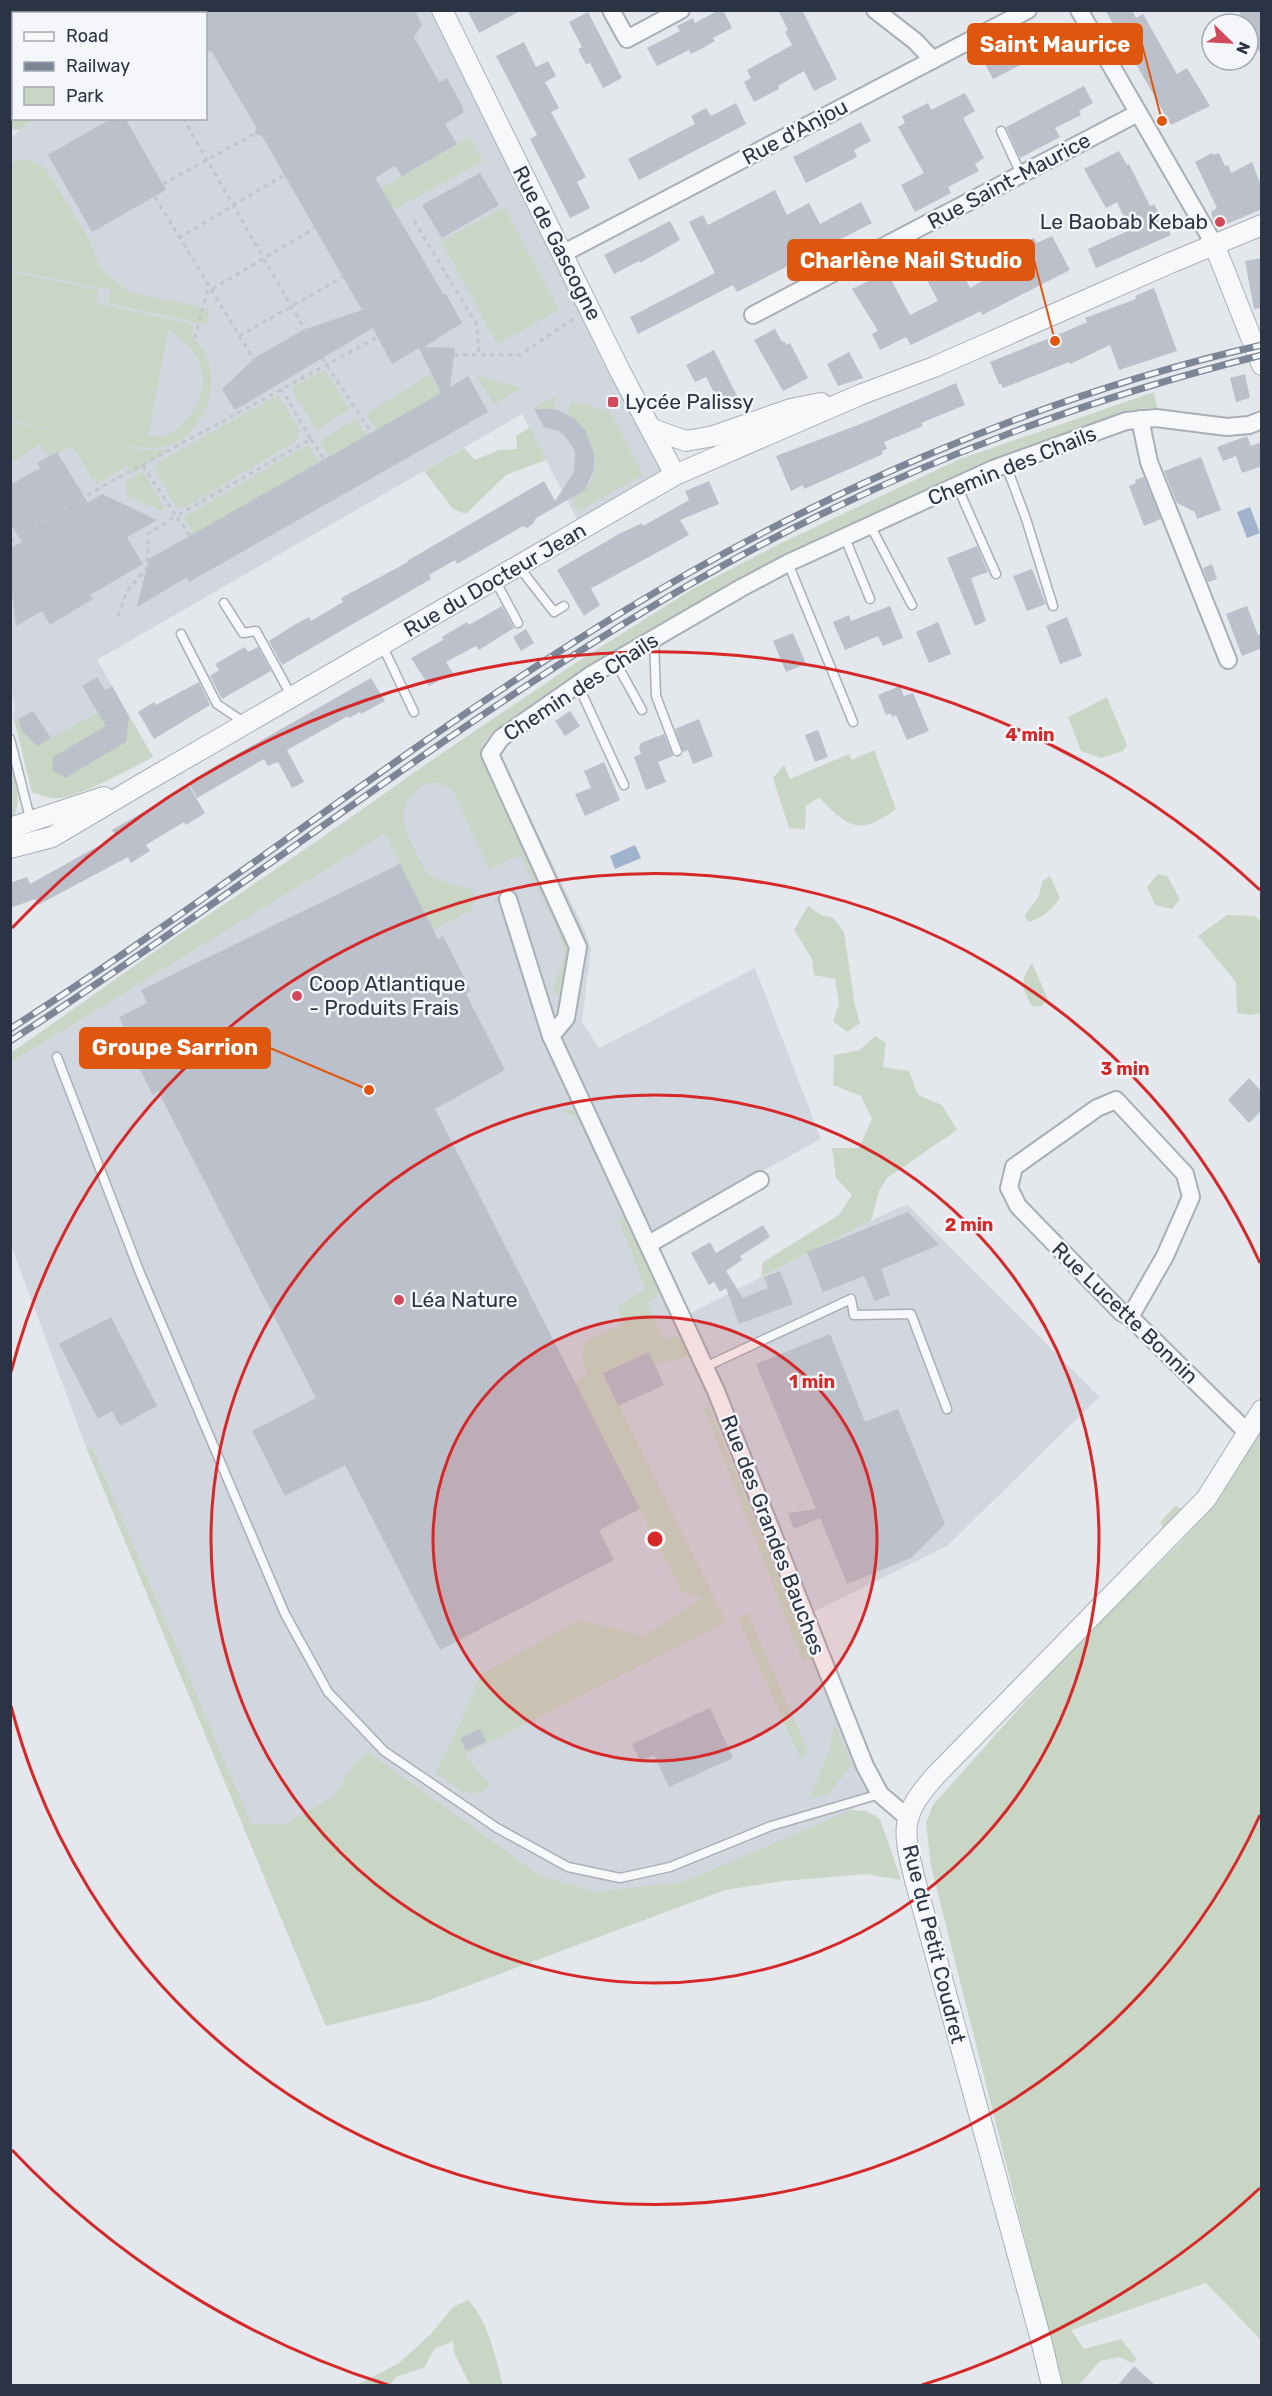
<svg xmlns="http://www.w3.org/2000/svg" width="1272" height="2396" font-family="Rubik,sans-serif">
<rect width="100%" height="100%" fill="#e4e7ec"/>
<g fill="#d2d6de">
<polygon points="146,11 441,11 675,475 582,529 522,414 97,660 153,757 97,785 61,798 50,798 32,792 13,716 15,706 10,682 10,139 33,119 206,118 206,14 144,13"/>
<polygon points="485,724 584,929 591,948 582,1022 599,1048 755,968 821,1139 644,1235 683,1317 897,1208 908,1205 1099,1397 947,1546 805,1616 880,1794 722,1882 326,2026 86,1447 11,1245 11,1053"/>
</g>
<g fill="#c9d6c5" fill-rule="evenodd">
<polygon points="11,10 24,11 23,13 14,14 13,54 11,51"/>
<polygon points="13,87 14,118 33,119 20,130 11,129 11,89"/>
<polygon points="470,137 483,161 393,210 381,188"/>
<polygon points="26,158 45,168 89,239 100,268 129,292 209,309 207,325 108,303 111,290 11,270 11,163"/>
<polygon points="504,207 559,310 497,344 441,241"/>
<path d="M11,272L99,290L96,303L194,325L192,336C209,354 215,374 209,399C204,418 188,440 168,446C139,455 45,427 11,420ZM168,330C201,349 215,380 192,413C186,421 177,431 167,435C162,437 154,436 148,437Z"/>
<polygon points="325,370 349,409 317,430 291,388"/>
<polygon points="431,374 441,393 376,430 366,414"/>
<polygon points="476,375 522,388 494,404"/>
<path d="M1154,392L1157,408L1143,409L1092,426L772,564L682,611L593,665L488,736L481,747L482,754L570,943L573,965L561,994L553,995C552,978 566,967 564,950C560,926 531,879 520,855L489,869L453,790C449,788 444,784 440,783C421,779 403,799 403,817C403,828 422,869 431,876C439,881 461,886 471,889L476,899L471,910L433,930L385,833L11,1062V1053L174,938L331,832L416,771L574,664L691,590L779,544L960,459Z"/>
<polygon points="278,395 300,431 296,441 185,507 180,508 174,504 153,465"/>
<polygon points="556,396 554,409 535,410 534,408"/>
<path d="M572,401L610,411L643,475L578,511L571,498C575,496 580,494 583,491C608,470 590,427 567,414Z"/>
<polygon points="356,419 367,435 329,456 320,441"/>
<polygon points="11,422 143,450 170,449 134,473 127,465 96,485 73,446 50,458 40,444 11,463"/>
<polygon points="530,427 546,460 506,475 466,514 453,509 424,471 464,448 475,460 499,450 517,449 516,436"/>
<polygon points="308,445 319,462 194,534 183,517"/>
<polygon points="143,471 165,509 161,511 127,495 126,481"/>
<polygon points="1107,697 1127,745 1123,751 1101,758 1081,751 1068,717"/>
<path d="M120,701L153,757C129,769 85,795 60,798C51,800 41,795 32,792L15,721L19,719L51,738Z"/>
<path d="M874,750L896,809C860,836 848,828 819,797L806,806L805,829L789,828L773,778L784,765L790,779L849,754L852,760Z"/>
<path d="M10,760C15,776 24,807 11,819Z"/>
<polygon points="1158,874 1167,876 1180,899 1172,909 1155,905 1147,887"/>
<path d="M1050,876L1060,898C1052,909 1042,919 1028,922L1025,915L1039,896L1042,881Z"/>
<polygon points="808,906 821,915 833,918 844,932 855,1006 860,1023 847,1032 833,1021 839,1004 835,979 814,975 812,959 794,930"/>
<polygon points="1227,915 1255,916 1261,922 1261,1013 1251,1015 1237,1013 1236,982 1198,936"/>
<path d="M1032,963L1048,999L1041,1007L1032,1006C1021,987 1020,981 1032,963Z"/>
<polygon points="875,1036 886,1043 883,1067 909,1071 918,1095 942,1105 957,1130 887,1178 879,1191 871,1221 761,1277 763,1262 839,1215 852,1195 836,1178 832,1148 859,1148 872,1119 861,1096 833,1085 834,1055 860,1050"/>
<polygon points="571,1109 584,1119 659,1288 656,1298 647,1302 664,1340 671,1337 683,1338 689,1346 689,1356 655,1365 649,1352 603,1373 726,1622 464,1755 491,1785 480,1793 462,1792 435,1772 453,1739 481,1674 580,1620 644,1636 703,1598 682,1592 575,1382 587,1374 582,1360 586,1341 623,1324 618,1306 646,1289 618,1219 624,1216 577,1117 560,1111"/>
<polygon points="709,1406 812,1660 803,1662 704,1409"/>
<polygon points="1261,1423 1261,2340 1206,2283 1071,2330 1084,2349 1121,2339 1137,2359 1132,2363 1119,2357 1100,2361 1079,2385 1062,2385 931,1866 926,1823 933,1805 1074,1647 1181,1542 1219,1500"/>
<polygon points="86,1447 92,1447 251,1824 284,1825 334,1796 358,1759 368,1752 539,1875 595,1892 683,1882 851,1810 866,1811 880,1819 901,1880 866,1874 783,1881 725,1890 427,2001 326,2026"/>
<polygon points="1175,1506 1184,1510 1163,1531 1161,1521"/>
<polygon points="747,1612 808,1751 801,1760 738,1619"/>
<polygon points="834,1724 852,1764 829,1793 809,1799 830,1749"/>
<path d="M468,2300C489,2322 495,2357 503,2385H470L454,2353L453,2341L434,2349L425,2367L396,2377L390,2385H357L399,2363L431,2334L453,2307Z"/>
</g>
<g fill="#9fb4cc">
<polygon points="1250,507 1260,533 1247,538 1237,512"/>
<polygon points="635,845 641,858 615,869 610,856"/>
</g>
<g fill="#bbc0ca">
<polygon points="206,10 415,10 422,25 414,37 439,82 447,78 463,107 463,113 445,124 457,144 402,176 395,166 375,178 444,295 446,294 462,323 424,347 455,348 450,387 468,376 488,412 189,582 187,577 137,607 149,559 441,393 419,348 392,364 373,328 235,410 222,389 256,357 303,330 362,310 262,136 255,134 256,127 212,52 206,51"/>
<polygon points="467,10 522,10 479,33"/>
<polygon points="719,10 723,10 732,28 713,38 715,41 699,50 691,54 689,50 657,66 647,48 680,31 677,26 693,18 695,23"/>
<polygon points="778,10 802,10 837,79 814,91 804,71 778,86 779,89 754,102 744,82 751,78 747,70 792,45 785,32 788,30"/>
<polygon points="1105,10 1132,10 1136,18 1143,14 1177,74 1187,68 1210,106 1171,125"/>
<polygon points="1238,10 1262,10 1262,57 1248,30 1248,24 1245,24"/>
<polygon points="588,12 622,78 603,88 590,63 586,64 582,57 578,49 582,47 569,22"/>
<polygon points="1051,25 1061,44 993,79 983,60"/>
<polygon points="524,42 536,67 548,61 556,76 545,82 559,108 551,112 586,177 577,182 590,208 570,218 530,139 537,135 496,56"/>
<polygon points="1084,86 1093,103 1079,111 1081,115 1055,128 1060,137 1020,158 1006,127"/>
<polygon points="965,93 975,111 963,118 984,158 975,164 979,171 948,187 951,193 915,212 901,185 924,173 898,127 905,123 902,116 928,103 931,110"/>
<polygon points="736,103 746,124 639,180 628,159 695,124 691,116 706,108 711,116"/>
<polygon points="112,118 125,118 166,190 92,232 48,155"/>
<polygon points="861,122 871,141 854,150 857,157 806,183 793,157"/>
<polygon points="1119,151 1127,165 1129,164 1150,206 1154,204 1171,235 1096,268 1088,249 1130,230 1117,202 1106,208 1084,169"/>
<polygon points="1212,153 1213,155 1219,153 1225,166 1228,165 1231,173 1252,162 1262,188 1262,209 1220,227 1213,219 1211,212 1217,208 1195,162"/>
<polygon points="480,173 499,205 442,238 422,205"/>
<polygon points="775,190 787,215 809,203 820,224 861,202 872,223 737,292 733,285 638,334 630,317 715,273 689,222 703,215 708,225"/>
<polygon points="670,221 680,240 640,263 639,261 614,274 604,255"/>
<polygon points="1052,236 1070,270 982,315 981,311 911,345 906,337 880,350 872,334 878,331 852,289 887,272 910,315 938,301 927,280 938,275 948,277 955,272 963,274 970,288 1007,267 1003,260 1021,251 1018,246 1034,238 1037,243"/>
<polygon points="1262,258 1262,308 1254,309 1245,261"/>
<polygon points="1154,288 1177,351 1119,370 1110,345 1070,364 1069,362 1003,388 1001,384 999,384 990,362 1067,331 1087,322 1085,318 1136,299 1135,296"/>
<polygon points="775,329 782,342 784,341 787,345 790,343 808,378 783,391 754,340"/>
<polygon points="714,350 740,402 723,410 706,377 695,382 686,365"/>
<polygon points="849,352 863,378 838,386 827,364"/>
<polygon points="1245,374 1250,398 1236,402 1230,378"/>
<polygon points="956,383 965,405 921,423 923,426 884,442 887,449 882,451 883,454 804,489 803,485 791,491 776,456 863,423"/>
<polygon points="534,409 554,409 562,412 574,418 585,430 594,453 594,469 585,490 536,518 533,524 527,528 523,526 457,564 455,560 429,575 431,579 282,665 269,641 294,625 309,617 311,621 343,602 341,598 408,562 407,561 544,481 555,501 574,472 575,451 565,436 558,431 544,427"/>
<polygon points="1247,436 1251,446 1262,442 1262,466 1242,473 1236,456 1223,461 1217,447"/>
<polygon points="57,452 88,503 102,494 157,520 127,537 143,564 90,595 93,599 50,625 42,611 16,626 10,580 10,548 22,542 10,523 10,485 40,468 37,463"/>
<polygon points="1201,457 1221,510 1197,519 1195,512 1177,503 1164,471"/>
<polygon points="1144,477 1161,519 1144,526 1129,486 1136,483 1135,480"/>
<polygon points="709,481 719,504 680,520 689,535 592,588 591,589 600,605 584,616 557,570 619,534 642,523 643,526 689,500 685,491"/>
<polygon points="977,546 988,572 971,578 986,621 975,626 947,558"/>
<polygon points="1212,564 1217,579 1208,582 1203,568"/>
<polygon points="1032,569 1046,604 1027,611 1013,576"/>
<polygon points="502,606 514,628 479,650 476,646 446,662 453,673 429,686 411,658 443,640 442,637 467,622 469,625"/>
<polygon points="890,606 903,638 883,646 878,636 845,650 833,622 849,615 851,621"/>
<polygon points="1247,606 1258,635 1262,633 1262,648 1242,656 1226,614"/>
<polygon points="1067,617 1082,656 1060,664 1046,626"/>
<polygon points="938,622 951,654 929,663 916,632"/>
<polygon points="526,629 534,643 521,651 513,637"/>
<polygon points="793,633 806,664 786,672 773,641"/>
<polygon points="245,647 248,652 258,647 271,671 222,699 210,676 219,670 215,664"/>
<polygon points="97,677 105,690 112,686 129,717 126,742 65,778 52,770 53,757 106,726 82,686"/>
<polygon points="371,678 385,701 361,714 360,712 349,718 348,716 287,750 304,782 292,788 278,762 268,766 264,759 197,798 189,784 196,780 195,778"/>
<polygon points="199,682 210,705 154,739 138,712 154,702 156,705"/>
<polygon points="900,686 904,696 913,693 929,731 907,740 896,715 892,717 891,713 886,715 878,695"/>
<polygon points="33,711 51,738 37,746 21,730 19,719"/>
<polygon points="570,711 580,726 565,736 555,721"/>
<polygon points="699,719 713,756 693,764 688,750 683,752 675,729"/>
<polygon points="818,730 828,757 815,762 805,735"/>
<polygon points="664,734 673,756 658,762 666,782 646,790 634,757 641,754 639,748 641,743"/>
<polygon points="604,762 620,800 585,816 575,794 591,788 584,771"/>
<polygon points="189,786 205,813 186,825 184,822 146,845 150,851 131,863 128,857 38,905 35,899 10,908 10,883 27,877 30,884 116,836 112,830"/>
<polygon points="400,864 438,939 443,936 471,991 466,994 505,1070 435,1109 640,1509 599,1530 614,1560 440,1650 345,1465 285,1496 252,1431 316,1398 158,1091 153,1095 125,1040 130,1038 119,1017 147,1003 141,990"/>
<polygon points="1249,1078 1262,1092 1262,1110 1249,1123 1228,1100"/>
<polygon points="908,1212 939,1245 881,1269 890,1295 875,1301 864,1276 823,1292 807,1252"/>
<polygon points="763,1225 770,1237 740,1256 742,1260 726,1271 743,1298 768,1288 764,1277 780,1271 793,1304 739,1324 726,1288 720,1292 714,1282 709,1285 691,1253 710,1242 716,1253"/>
<polygon points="111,1317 157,1406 120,1426 112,1411 98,1419 59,1344"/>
<polygon points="830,1334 865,1422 898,1409 945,1524 911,1558 847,1584 820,1518 794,1529 788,1513 816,1509 756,1364"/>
<polygon points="649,1352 664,1385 618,1406 603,1373"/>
<polygon points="710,1708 733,1758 669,1787 654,1755 640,1761 632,1744"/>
<polygon points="480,1729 486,1742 466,1751 460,1738"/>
<polygon points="1134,2366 1155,2385 1118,2385"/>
</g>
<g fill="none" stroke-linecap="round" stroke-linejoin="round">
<defs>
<g id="service">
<polyline points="1001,131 1021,174"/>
<polyline points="1006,465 1026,519 1053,606"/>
<polyline points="957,486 996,574"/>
<polyline points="871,527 912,605"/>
<polyline points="845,538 870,599"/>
<polyline points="788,563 853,722"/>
<polyline points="519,567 554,612 564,606"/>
<polyline points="495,580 518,623"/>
<polyline points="224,603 243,633 256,631 292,697"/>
<polyline points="181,634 217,704 245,723"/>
<polyline points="654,639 656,696 677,751"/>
<polyline points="382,645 414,712"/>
<polyline points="615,661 642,710"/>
<polyline points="578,685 624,785"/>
<polyline points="10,739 31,822"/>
<polyline points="57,1057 140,1273 285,1614 328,1692 384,1751 497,1828 568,1867 620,1878 670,1867 771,1826 880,1794"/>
<polyline points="705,1367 851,1299 854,1315 911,1314 947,1409"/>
</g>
<g id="minor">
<polyline points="611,10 627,39 681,10"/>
<polyline points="875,10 915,41 933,60"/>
<polyline points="1079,10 1214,244"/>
<polyline points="562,254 1028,10"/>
<polyline points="753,315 1138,113"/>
<polyline points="1140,419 1149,462 1228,660"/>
<polyline points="508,899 551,1036 716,1391 865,1766 880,1794 908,1818"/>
<polyline points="551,1036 566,1018 578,947 490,754 501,738 591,675 741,588 788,563 993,469 1126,421 1156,418 1227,427 1249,425 1262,420"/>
<polyline points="649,1244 760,1180"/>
<polyline points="1130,1317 1165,1256 1191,1197 1185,1174 1116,1100 1097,1108 1014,1167 1009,1188 1018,1206 1121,1312 1130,1317 1248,1433"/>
</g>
<g id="tertiary">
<polyline points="442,10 620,371 675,475"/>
<polyline points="1214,244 1262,365"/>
<polyline points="652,429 686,441 714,436 791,409 821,403"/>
<polyline points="10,828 104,797"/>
<polyline points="10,848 52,837 138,786 675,475 862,394 934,367 1170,263 1262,225"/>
<path d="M1052,2386L1041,2340L915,1880C902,1828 900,1815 937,1774L1206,1499L1262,1410"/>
</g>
</defs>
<use href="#service" stroke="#a9aeb7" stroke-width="11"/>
<use href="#minor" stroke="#a9aeb7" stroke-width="20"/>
<use href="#tertiary" stroke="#a9aeb7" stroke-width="22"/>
<g stroke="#c2c5cb" stroke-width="3" stroke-dasharray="4.5 4.5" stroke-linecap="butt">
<polyline points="53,10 56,14"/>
<polyline points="130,14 130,10"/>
<polyline points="10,89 14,89"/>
<polyline points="183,118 309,337"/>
<polyline points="163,184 256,133"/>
<polyline points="155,197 259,368"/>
<polyline points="414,221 477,325 479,356"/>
<polyline points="179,238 284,175"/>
<polyline points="239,336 343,277"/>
<polyline points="195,338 207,292 315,228"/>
<polyline points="454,355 520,355 573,319"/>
<polyline points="322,358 371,432"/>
<polyline points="311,439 324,459"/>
<polyline points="143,466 176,516 311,439 282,390"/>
<polyline points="10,541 103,486 378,337"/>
<polyline points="118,616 127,591 147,568 148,534 176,516 190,536"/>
</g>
<use href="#service" stroke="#f7f8fa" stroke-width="8"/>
<use href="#minor" stroke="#f7f8fa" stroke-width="16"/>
<use href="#tertiary" stroke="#f7f8fa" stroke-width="20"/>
<defs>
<g id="rail">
<path d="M10,1029C217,897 409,742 619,614C814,495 1038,396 1262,345"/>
<path d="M10,1041C239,894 452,722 687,586C865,482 1062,405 1262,355"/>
</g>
</defs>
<use href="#rail" stroke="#7d8696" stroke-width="7"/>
<use href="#rail" stroke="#f4f6f9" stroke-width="4.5" stroke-dasharray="14" stroke-linecap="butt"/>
</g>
<circle cx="655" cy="1539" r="222" fill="#d62828" fill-opacity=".12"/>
<g fill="none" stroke="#d62828" stroke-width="3">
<circle cx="655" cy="1539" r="222"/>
<circle cx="655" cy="1539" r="444"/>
<path d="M1260 1815A665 665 0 0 1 11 1706M11 1372A665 665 0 0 1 1260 1263"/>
<path d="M1260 2188A887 887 0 0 1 922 2385M388 2385A887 887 0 0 1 12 2150M12 928A887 887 0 0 1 1260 890"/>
</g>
<g fill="#d1495b" stroke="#f4f6f9" stroke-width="2">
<circle cx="1220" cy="222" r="6"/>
<rect x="607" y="396" width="12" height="12" rx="3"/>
<circle cx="297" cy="996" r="6"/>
<circle cx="399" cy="1300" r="6"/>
</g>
<g text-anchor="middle" stroke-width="5" stroke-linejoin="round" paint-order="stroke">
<g font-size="21" fill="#2b3445" stroke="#f4f6f9">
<text transform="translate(795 132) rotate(-28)" y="7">Rue d'Anjou</text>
<text transform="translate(1009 181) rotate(-28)" y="7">Rue Saint-Maurice</text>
<text transform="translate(557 243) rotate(63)" y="7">Rue de Gascogne</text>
<text transform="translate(1012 466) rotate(-22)" y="7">Chemin des Chails</text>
<text transform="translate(495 580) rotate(-30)" y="7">Rue du Docteur Jean</text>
<text transform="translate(581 687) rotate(-33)" y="7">Chemin des Chails</text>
<text transform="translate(1125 1313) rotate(44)" y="7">Rue Lucette Bonnin</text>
<text transform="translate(773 1535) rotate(69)" y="7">Rue des Grandes Bauches</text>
<text transform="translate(934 1944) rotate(76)" y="7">Rue du Petit Coudret</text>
</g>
<g font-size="21" fill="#2b3445" stroke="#f4f6f9" text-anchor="start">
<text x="1208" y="229" text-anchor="end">Le Baobab Kebab</text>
<text x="625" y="409">Lycée Palissy</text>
<text x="309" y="991">Coop Atlantique<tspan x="309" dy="24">- Produits Frais</tspan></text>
<text x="411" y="1307">Léa Nature</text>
</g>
</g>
<circle cx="655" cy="1539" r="9" fill="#d62828" stroke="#f4f6f9" stroke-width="3"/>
<g font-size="18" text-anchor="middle" font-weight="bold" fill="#d62828" stroke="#f4f6f9" stroke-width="5" stroke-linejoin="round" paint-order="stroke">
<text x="1030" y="741">4 min</text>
<text x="1125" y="1075">3 min</text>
<text x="969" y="1231">2 min</text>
<text x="812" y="1388">1 min</text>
</g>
<path fill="none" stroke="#df570f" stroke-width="2" d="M1162 121L1142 44M1055 341L1034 260M369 1090L270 1048"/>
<g fill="#df570f" stroke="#f4f6f9" stroke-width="2">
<circle cx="1162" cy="121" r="6"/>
<circle cx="1055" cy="341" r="6"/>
<circle cx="369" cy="1090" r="6"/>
</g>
<g fill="#df570f" stroke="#df570f" stroke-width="2">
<rect x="968" y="24" width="174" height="40" rx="6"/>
<rect x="788" y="240" width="246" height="40" rx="6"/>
<rect x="80" y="1028" width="190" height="40" rx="6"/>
</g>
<g font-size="22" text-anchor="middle" font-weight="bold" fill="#fff">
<text x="1055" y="52">Saint Maurice</text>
<text x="911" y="268">Charlène Nail Studio</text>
<text x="175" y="1055">Groupe Sarrion</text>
</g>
<rect width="1272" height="2396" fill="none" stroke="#2b3445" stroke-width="24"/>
<rect x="12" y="12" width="195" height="108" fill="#f4f6f9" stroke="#a4a8b1" stroke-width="1.5"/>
<rect x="24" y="32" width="30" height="9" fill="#f7f8fa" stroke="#a4a8b1" stroke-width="1.5"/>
<text x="66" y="42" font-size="18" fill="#2b3445">Road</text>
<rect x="24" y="62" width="30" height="9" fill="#7d8696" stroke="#a4a8b1" stroke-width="1.5"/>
<text x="66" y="72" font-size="18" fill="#2b3445">Railway</text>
<rect x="24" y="87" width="30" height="18" fill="#c9d6c5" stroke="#a4a8b1" stroke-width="1.5"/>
<text x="66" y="102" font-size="18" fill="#2b3445">Park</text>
<g transform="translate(1230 42) rotate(114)"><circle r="28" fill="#f4f6f9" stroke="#a4a8b1" stroke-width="1.5"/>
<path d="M0-4.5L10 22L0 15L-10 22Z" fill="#d1495b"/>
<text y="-9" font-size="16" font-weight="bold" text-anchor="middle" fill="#2b3445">N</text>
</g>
</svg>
